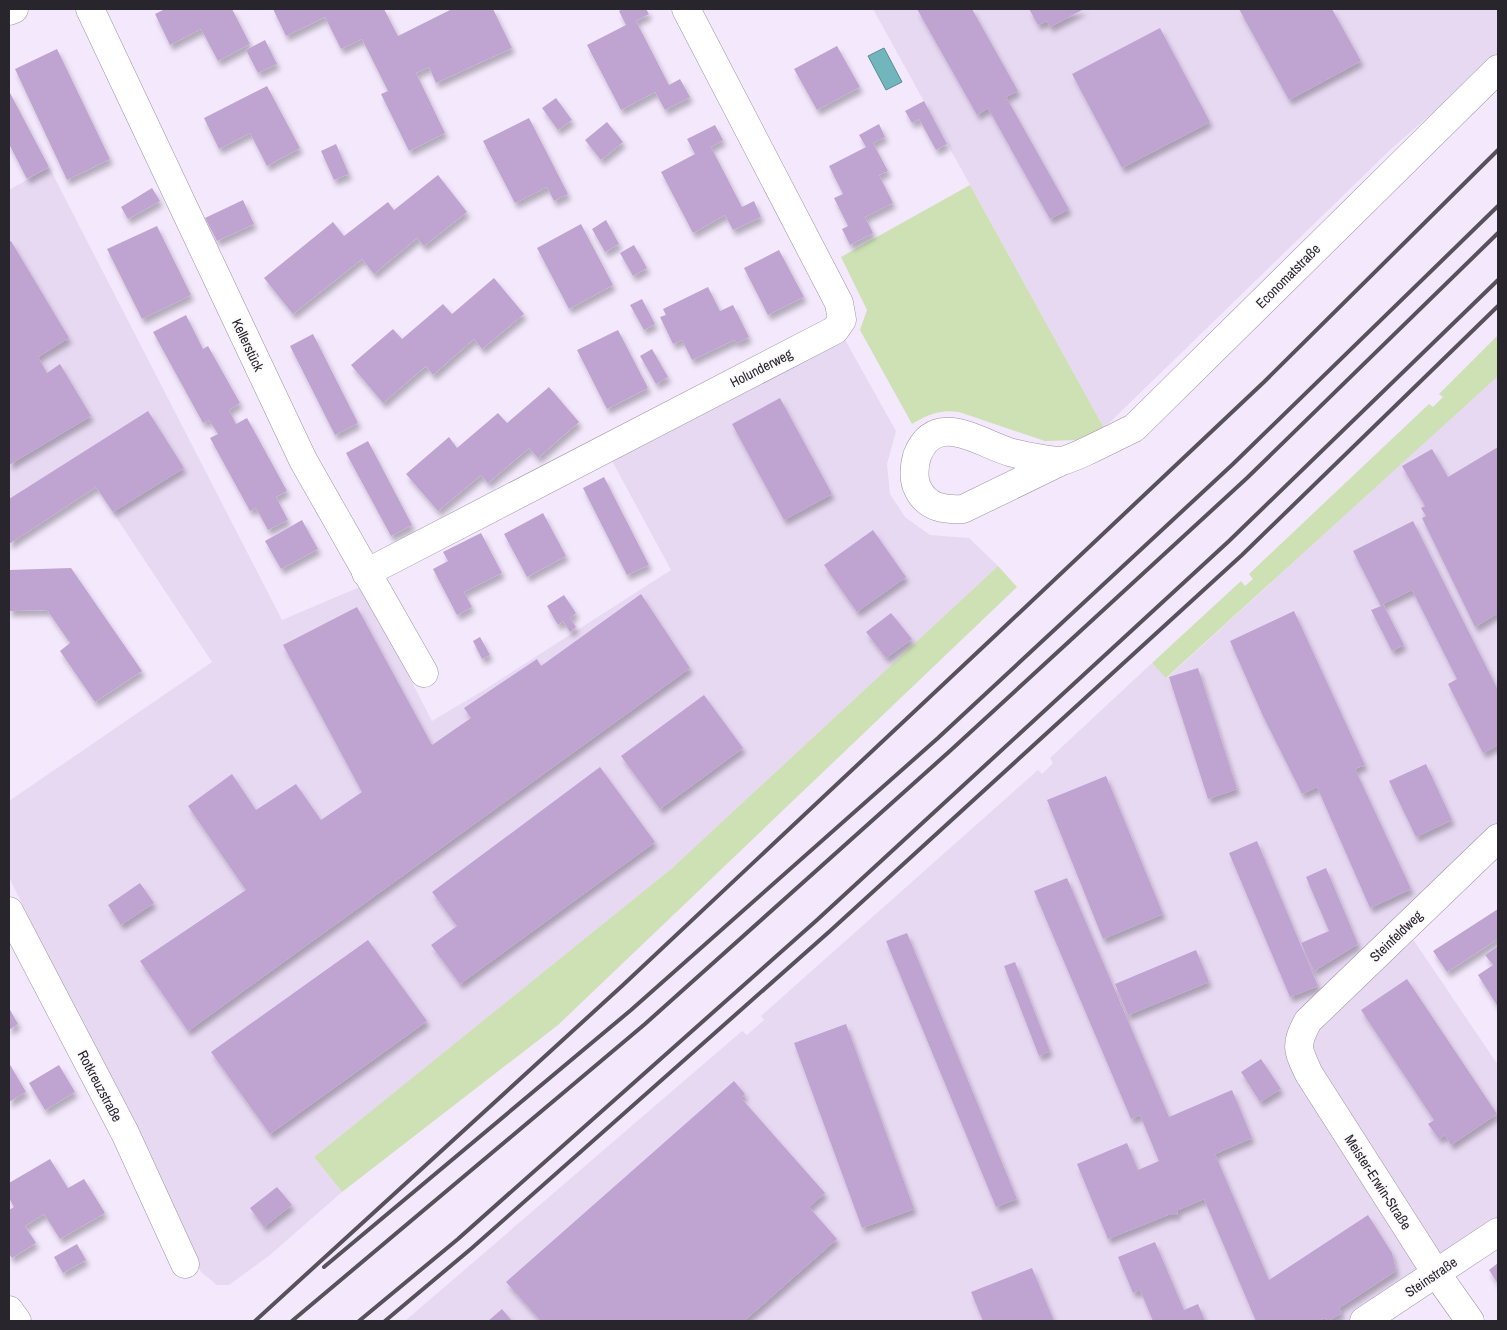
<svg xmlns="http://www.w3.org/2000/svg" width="1507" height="1330" font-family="'Archivo Narrow',sans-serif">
<defs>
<filter id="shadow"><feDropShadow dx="3" dy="5.5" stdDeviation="2.5" flood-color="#0004"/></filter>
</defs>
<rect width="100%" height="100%" fill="#f3e8fc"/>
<g fill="#e8d9f3">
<polygon points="873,9 1498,9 1498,56 1391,149 1104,428"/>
<polygon points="49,167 282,620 362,586 432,721 484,690 671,570 611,459 844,338 896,431 887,464 890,494 905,517 930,535 969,538 998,566 671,869 314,1157 342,1192 270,1255 229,1285 217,1285 201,1272 9,877 9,801 212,662 96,487 9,544 9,190"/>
<polygon points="1498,375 1498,842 1406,929 1498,1065 1498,1230 1362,1321 405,1321 742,1031 747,1035 764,1020 761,1016 1038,770 1042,774 1053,763 1050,758 1152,663 1167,678"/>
</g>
<g fill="#cde1b5">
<path d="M970,185L1104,428L1076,440L1045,441L959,412C941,409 928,414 912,424L860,330L867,310L841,257Z"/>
<polygon points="1498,335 1498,376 1166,678 1152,663 1241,581 1245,586 1253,579 1249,574 1429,404 1433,407 1443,397 1439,394"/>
<polygon points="998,566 1017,587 558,1025 342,1192 314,1157 671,869"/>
</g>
<polygon fill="#71b6bc" stroke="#5b8a91" points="884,48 902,82 886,90 868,56"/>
<g fill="#bfa4d2" filter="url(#shadow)">
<polygon points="165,9 232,9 250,44 218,61 201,29 170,45 155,14"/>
<polygon points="273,9 384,9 398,36 452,9 493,9 512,48 436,83 429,67 416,73 445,133 409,151 381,94 388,91 362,39 341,49 325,17 286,36"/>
<polygon points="623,9 646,9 649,14 636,21 669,85 680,79 690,97 665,110 655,92 621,110 587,45 626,25 619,11"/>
<polygon points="917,9 972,9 1018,91 1006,97 1069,209 1050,219 988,108 977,115"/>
<polygon points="1029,9 1084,9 1050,27 1047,21 1038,25"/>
<polygon points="1239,9 1332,9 1361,61 1289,100"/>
<polygon points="1160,28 1210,122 1122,168 1072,74"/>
<polygon points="265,40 277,64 258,73 246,50"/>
<polygon points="837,46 860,87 817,110 794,69"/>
<polygon points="57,49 110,159 67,180 15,69"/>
<polygon points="267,86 300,148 267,166 250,133 219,149 204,118"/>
<polygon points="9,91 49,167 27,179 9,144"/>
<polygon points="556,98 572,120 558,130 542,108"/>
<polygon points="924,101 947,144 936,150 919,119 912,123 905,111"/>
<polygon points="529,118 568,194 554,201 547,187 515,203 483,141"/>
<polygon points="607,122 623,142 601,160 585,140"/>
<polygon points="879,124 885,137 873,143 888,171 879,175 893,203 865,217 873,233 850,245 842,229 848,226 834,198 843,194 829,166 866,147 859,135"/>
<polygon points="715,125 723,140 711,147 742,207 754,201 761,217 733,230 725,215 693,233 661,172 695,154 687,139"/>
<polygon points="336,144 349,174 334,180 321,151"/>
<polygon points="438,175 467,212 424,246 417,238 374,274 362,259 293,314 264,278 333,222 344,236 388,202 394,210"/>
<polygon points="152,188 160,201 128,219 121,207"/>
<polygon points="243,200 254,224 217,241 205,218"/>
<polygon points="606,220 619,244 605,252 592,229"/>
<polygon points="581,224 613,285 569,309 537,248"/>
<polygon points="157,226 191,295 142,319 107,249"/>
<polygon points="11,241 69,338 38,357 47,373 60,364 91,416 9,465 9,242"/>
<polygon points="634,245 647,268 633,276 620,253"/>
<polygon points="779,250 804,297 768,315 744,268"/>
<polygon points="494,278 524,314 482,349 474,339 433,375 426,366 383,403 351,365 393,329 402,339 443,304 452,314"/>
<polygon points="708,287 720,311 733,305 749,337 737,343 734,340 692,360 682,340 673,344 660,317 666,315 663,309"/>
<polygon points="642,299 655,324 644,330 630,305"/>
<polygon points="186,315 203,349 208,346 240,403 229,410 236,424 247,418 287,491 276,497 288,520 268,530 256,508 250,511 210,438 218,434 209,420 203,423 153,332"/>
<polygon points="618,330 648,388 607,409 577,350"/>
<polygon points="313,334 358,423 335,435 290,346"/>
<polygon points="652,349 668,377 656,384 640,356"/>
<polygon points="549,387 579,422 538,458 529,448 488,483 481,475 438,511 406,474 449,437 457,448 498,413 507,423"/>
<polygon points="780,398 832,494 784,520 732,424"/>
<polygon points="148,411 184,468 113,512 96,487 9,544 9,499"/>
<polygon points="368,441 412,525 391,536 346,453"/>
<polygon points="1498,447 1498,613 1475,627 1422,518 1426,516 1421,508 1425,506 1402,466 1432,449 1448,477"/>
<polygon points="604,477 649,565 627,575 583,488"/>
<polygon points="543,513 566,556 527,577 504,534"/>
<polygon points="302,520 318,549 281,569 265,541"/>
<polygon points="1413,521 1498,690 1498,745 1483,753 1448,684 1457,679 1412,590 1383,604 1404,645 1392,651 1371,610 1381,606 1353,551"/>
<polygon points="873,530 906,577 857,612 824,565"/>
<polygon points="481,533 502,573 464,592 472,607 457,615 433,569 448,561 443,552"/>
<polygon points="71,568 142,671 95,702 60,651 70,643 47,610 9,611 9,570"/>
<polygon points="641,594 690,668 188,1031 140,961 246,890 188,806 232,774 256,810 296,784 321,820 362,792 283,645 357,607 432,745 471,718 464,708 537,659 541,666"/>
<polygon points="564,595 576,613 570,618 576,627 570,632 563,621 558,625 547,606"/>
<polygon points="1294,611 1365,765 1355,769 1411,889 1370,908 1317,787 1302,794 1263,716 1230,641"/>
<polygon points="891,613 912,639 886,658 866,632"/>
<polygon points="480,637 490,655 482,659 473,641"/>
<polygon points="1198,668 1237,789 1208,799 1169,677"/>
<polygon points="704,695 743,748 660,809 621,756"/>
<polygon points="1426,764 1452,820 1416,837 1389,781"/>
<polygon points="600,767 655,842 460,984 431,945 457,926 432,892"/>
<polygon points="1106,776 1163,914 1103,939 1047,800"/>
<polygon points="1257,841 1318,986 1290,997 1229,853"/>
<polygon points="1326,868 1358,944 1314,971 1301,943 1329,931 1306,877"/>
<polygon points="1067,878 1169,1117 1232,1090 1252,1138 1215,1154 1269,1280 1368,1215 1392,1253 1396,1271 1339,1308 1342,1313 1328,1321 1324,1318 1319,1321 1256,1321 1204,1199 1178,1210 1177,1215 1168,1215 1108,1239 1077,1164 1127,1143 1138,1170 1159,1161 1140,1115 1131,1119 1034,891"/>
<polygon points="140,883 154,903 121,925 108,905"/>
<polygon points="1498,909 1498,939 1447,972 1433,951"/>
<polygon points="907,933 1017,1199 996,1207 886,941"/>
<polygon points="368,940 427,1021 270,1134 211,1052"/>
<polygon points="1498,946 1498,1007 1478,975 1493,965 1485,955"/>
<polygon points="1196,950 1209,982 1128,1015 1115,984"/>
<polygon points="1015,962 1050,1051 1039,1056 1004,966"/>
<polygon points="1407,979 1497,1114 1451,1145 1445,1135 1439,1139 1428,1124 1434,1120 1361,1010"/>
<polygon points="9,1008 18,1024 9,1030"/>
<polygon points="846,1024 914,1209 862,1228 794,1043"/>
<polygon points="1261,1059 1281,1089 1260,1102 1241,1072"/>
<polygon points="9,1063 26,1092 9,1102"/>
<polygon points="59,1065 75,1092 45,1110 29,1083"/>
<polygon points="734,1081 745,1094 741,1098 825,1193 809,1207 837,1239 744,1321 541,1321 506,1282"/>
<polygon points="50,1159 68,1188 84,1179 105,1213 60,1239 44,1214 25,1226 36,1243 12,1258 9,1254 9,1210 14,1207 9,1198 9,1183"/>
<polygon points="277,1187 292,1205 264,1227 250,1208"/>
<polygon points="1155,1242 1184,1310 1198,1304 1205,1321 1153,1321 1140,1290 1133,1293 1118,1257"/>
<polygon points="77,1244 86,1260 63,1273 54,1257"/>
<polygon points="1498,1263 1498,1284 1489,1270"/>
<polygon points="1032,1268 1054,1321 983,1321 971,1292"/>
<polygon points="502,1309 512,1321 488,1321"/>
</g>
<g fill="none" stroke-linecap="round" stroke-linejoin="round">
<defs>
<g id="street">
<polyline points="90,9 303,460 424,673"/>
<polyline points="9,11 14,9"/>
<path d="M1062,461L963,509C945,510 927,508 918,489C913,480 914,466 917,456C936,408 982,445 1013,453C1025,456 1050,461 1061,461C1072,460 1121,434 1134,428L1498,69"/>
<polyline points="366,573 835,330 842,320 839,303 686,9"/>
<polyline points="9,911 125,1133 185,1264"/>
<polyline points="1364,1321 1498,1232"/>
<path d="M1470,1321L1436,1273L1309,1074C1297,1049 1295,1045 1308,1021L1498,838"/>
</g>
<polyline id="secondary" points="9,1310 17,1321"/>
</defs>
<use href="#street" stroke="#9d92a4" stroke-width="29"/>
<use href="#secondary" stroke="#9d92a4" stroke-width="29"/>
<use href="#street" stroke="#fff" stroke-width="28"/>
<use href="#secondary" stroke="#fff" stroke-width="28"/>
<g stroke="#57515b" stroke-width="4">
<polyline points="324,1267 631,1010 938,738 1233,464 1498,206"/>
<polyline points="255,1321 623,985 999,632 1264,382 1498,150"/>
<polyline points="292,1321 645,1024 951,750 1247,478 1498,233"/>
<polyline points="359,1321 458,1239 817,920 1229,541 1498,280"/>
<polyline points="385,1321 472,1248 830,931 1242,555 1498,306"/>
</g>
</g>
<g text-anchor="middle" stroke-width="4" stroke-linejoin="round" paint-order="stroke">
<g font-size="14" fill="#29252c" stroke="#fcf9fd">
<text transform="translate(1288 276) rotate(-45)" y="5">Economatstraße</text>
<text transform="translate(248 345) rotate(65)" y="5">Kellerstück</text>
<text transform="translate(761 368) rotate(-27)" y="5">Holunderweg</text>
<text transform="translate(1396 936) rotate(-44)" y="5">Steinfeldweg</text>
<text transform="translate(100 1086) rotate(62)" y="5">Rotkreuzstraße</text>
<text transform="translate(1378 1182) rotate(57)" y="5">Meister-Erwin-Straße</text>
<text transform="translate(1431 1277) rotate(-34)" y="5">Steinstraße</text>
</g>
</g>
<rect width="1507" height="1330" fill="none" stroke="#29252c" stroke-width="20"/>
</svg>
